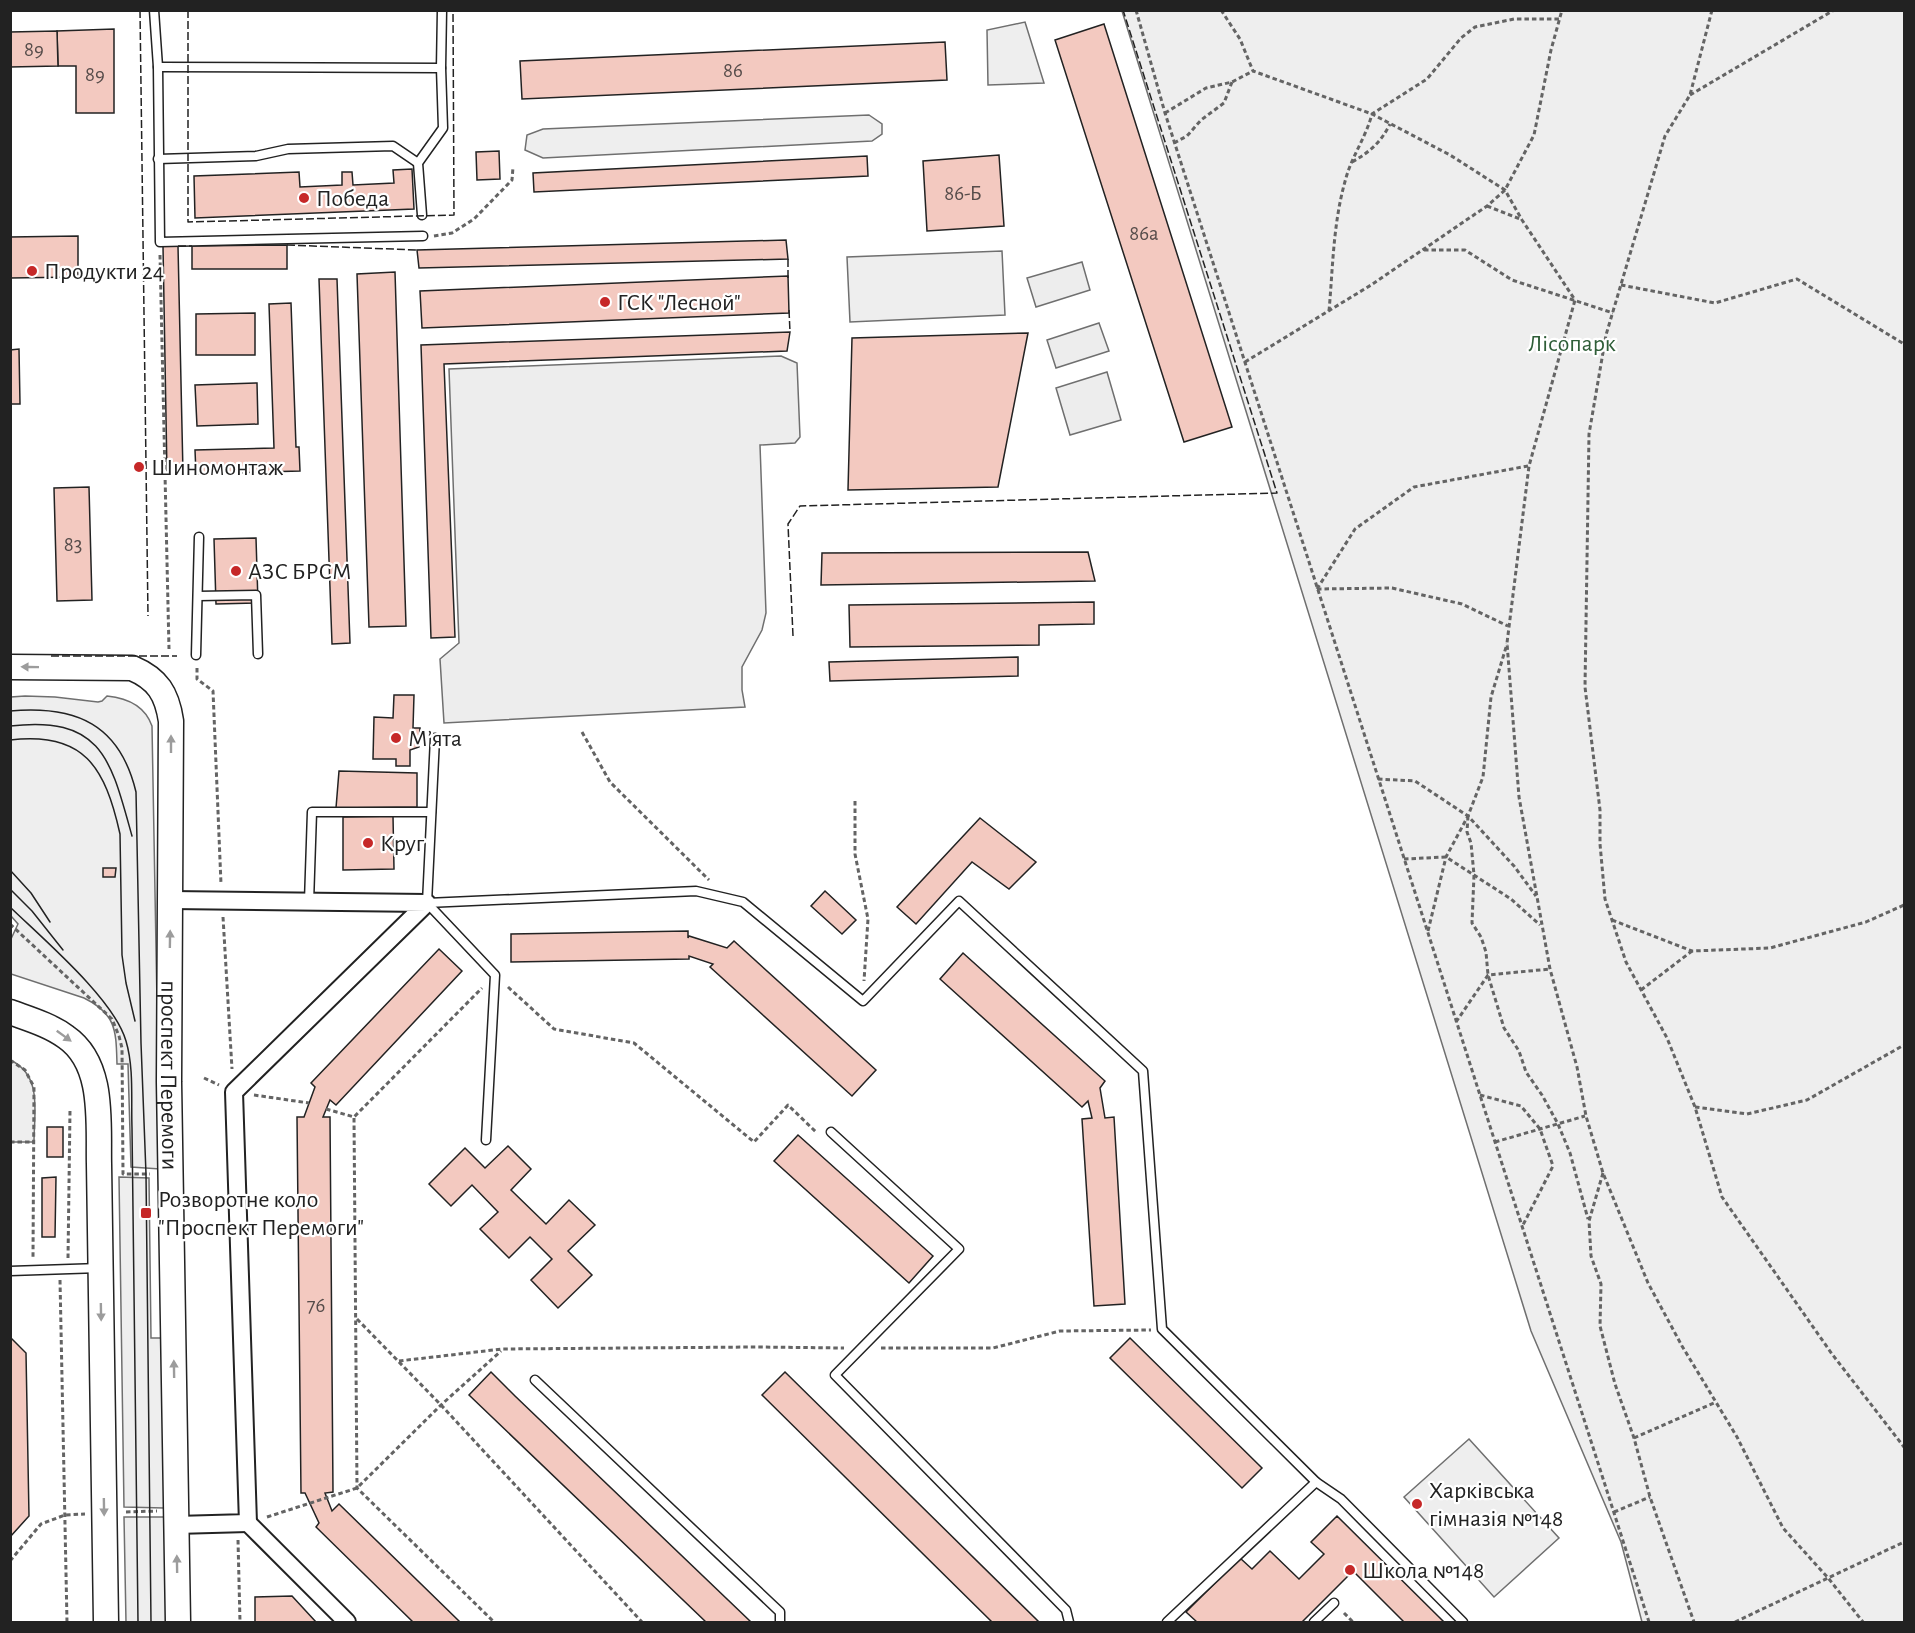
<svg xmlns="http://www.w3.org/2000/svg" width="1915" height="1633" font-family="'Alegreya Sans',sans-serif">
<rect width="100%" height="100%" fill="#fff"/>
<g fill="#eee" stroke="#6f6f6f" stroke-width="1.5">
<polygon points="1122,11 1904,11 1904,1622 1642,1622 1621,1542 1531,1331"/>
<polygon points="1025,22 1044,83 988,85 987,30"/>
<polygon points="869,115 882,124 882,134 872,141 543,158 525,150 527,135 543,129"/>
<polygon points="1002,251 1005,315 850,322 847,257"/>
<path d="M25,696L55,697L98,702L102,701L107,696C127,698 145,706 152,726L160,1169L131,1167L128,1064H117C116,1032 117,1014 84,998L11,974V939L18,924L11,916V697Z"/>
<path d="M10,1060C43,1075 34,1113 34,1142H11Z"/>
<polygon points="119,1177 149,1178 151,1338 163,1338 164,1508 124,1507"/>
<polygon points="1469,1439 1559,1538 1494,1597 1404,1497"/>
<polygon points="124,1517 166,1517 168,1622 126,1622"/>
</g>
<g fill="#ededed" stroke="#6f6f6f" stroke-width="1.5">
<polygon points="1082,262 1090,290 1036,307 1027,278"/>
<polygon points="1099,323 1109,351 1056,368 1047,340"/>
<polygon points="781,356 797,363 800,437 795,443 760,445 766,613 762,630 742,667 742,690 745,707 444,723 440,659 459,643 449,369"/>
<polygon points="1107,372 1121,420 1070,435 1056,388"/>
</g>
<g fill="#f3c9c0" stroke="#222" stroke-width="1.5">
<polygon points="1104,24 1232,427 1184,442 1055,40"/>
<polygon points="114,29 114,113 76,113 76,66 58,66 57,31"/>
<polygon points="57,31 58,66 10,67 10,32"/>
<polygon points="945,42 947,80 522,99 520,61"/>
<polygon points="499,151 500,179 477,180 476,152"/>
<polygon points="999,155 1004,226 927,231 923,161"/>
<polygon points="867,156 868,176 534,192 533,173"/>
<polygon points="412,169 414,209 195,218 194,176 299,172 300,187 342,185 342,172 352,172 353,185 394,183 393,170"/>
<polygon points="78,236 78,277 10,278 10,237"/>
<polygon points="786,240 788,259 419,268 417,250"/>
<polygon points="287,245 287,269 192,269 192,246"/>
<polygon points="163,246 178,246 183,473 167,474"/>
<polygon points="395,272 406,626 369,627 357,274"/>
<polygon points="788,276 789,313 422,328 420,291"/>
<polygon points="319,279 337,279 350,643 332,644"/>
<polygon points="291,303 296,447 299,447 300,471 196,474 195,450 274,448 269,304"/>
<polygon points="255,313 255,355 196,355 196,314"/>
<polygon points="790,332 787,351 444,364 455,637 431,638 421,345"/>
<polygon points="1028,333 998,487 848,490 852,338"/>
<polygon points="19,349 20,404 10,404 10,350"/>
<polygon points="257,383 258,424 197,426 195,385"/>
<polygon points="89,487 92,600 57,601 54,488"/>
<polygon points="256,538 258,603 216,604 214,539"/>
<polygon points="1088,552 1095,581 821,585 822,553"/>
<polygon points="1094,602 1094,624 1039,625 1039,645 850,647 849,605"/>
<polygon points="1018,657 1018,676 830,681 829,662"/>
<polygon points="394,695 414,695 413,728 420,728 419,747 410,750 410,766 396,766 396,759 373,759 374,717 393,718"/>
<polygon points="339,771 417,773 417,807 336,808"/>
<polygon points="393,816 394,869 343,870 343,817"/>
<polygon points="980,818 1036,862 1009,889 972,862 916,924 897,907"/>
<polygon points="103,868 116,868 115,877 103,877"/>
<polygon points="825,891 856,920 842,934 811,906"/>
<polygon points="688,931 688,938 689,936 727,948 734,941 876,1070 852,1096 710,967 713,964 689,956 689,959 511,962 511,934"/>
<polygon points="439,949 462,971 336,1105 330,1100 323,1117 330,1117 333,1492 325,1493 332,1511 339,1504 460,1622 413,1622 316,1527 319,1523 305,1493 301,1493 297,1117 304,1117 315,1087 311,1083"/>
<polygon points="963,953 1105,1081 1100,1088 1105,1118 1114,1117 1125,1304 1094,1306 1082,1119 1092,1118 1088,1101 1082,1107 940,979"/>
<rect x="47" y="1127" width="16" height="30"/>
<polygon points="798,1135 933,1256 909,1283 774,1161"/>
<polygon points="508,1146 531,1169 511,1190 546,1224 569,1200 595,1225 568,1251 592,1275 558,1308 531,1280 552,1259 530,1237 509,1258 480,1229 498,1212 472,1185 451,1206 429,1184 465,1148 485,1168"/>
<polygon points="56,1177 55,1237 42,1237 42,1178"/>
<polygon points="10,1337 26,1353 29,1516 10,1537"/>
<polygon points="1130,1338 1262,1468 1242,1488 1110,1358"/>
<polygon points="491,1372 515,1396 751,1622 706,1622 469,1395"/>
<polygon points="785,1372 851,1437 1039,1622 992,1622 762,1395"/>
<polygon points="1337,1516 1444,1622 1404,1622 1353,1571 1302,1622 1197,1622 1186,1612 1240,1558 1252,1569 1270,1551 1299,1579 1324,1554 1311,1542"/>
<polygon points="292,1596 316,1622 255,1622 255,1597"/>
</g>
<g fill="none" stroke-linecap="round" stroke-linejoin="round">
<defs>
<g id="service">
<polyline points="154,10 158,67 160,242 423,236"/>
<polyline points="158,67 441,68"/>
<polyline points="158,159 256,156 288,149 393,146 418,163"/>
<polyline points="422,215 418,163 443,128 441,68 442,10"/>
<polyline points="198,596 256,595 258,654"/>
<polyline points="196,655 199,537"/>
<polyline points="435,738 427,903 495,975 486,1140"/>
<polyline points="309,902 312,812 431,812"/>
<polyline points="427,903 696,891 743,902 863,1001 959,901 1143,1071 1162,1329 1316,1482"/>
<polyline points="831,1132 959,1249 835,1375 1066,1610 1069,1622"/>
<polyline points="10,1271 100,1268"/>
<polyline points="535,1380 780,1612 780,1622"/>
<polyline points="1167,1622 1316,1482 1341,1499 1463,1622"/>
<polyline points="1314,1622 1334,1603"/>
</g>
<g id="minor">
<polyline points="171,900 427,903 234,1092 248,1523 176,1525"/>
<polyline points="248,1523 347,1622"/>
</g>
<g id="secondary">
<path id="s1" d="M10,667L132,668C158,679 167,694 171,721L169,1082L178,1622"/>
<path d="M10,1012C29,1019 50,1025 66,1037C105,1064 98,1123 99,1164L106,1622"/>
</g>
</defs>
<use href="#service" stroke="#222" stroke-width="11"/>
<use href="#minor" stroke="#222" stroke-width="20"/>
<use href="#secondary" stroke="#222" stroke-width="27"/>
<g stroke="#646464" stroke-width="3" stroke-dasharray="4.5 3" stroke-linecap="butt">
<polyline points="1136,10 1165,113 1649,1622"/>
<polyline points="1221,10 1240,39 1253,71 1372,114 1450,155 1505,190 1522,220 1575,300 1529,466 1507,643 1519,797 1550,969 1577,1067 1586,1116 1603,1173 1648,1283 1682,1346 1737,1437 1783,1528 1829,1579 1863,1622"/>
<polyline points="1712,10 1690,95 1665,136 1606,335 1589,434 1585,687 1600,810 1600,844 1605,899 1626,962 1667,1038 1695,1107 1722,1197 1832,1354 1904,1447"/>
<polyline points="1690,95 1834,10"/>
<polyline points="1165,113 1206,88 1232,82 1253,71"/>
<polyline points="1174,143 1187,136 1201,120 1224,103 1232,82"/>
<path d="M1352,162C1370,152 1381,142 1390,124"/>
<polyline points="1487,206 1520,219"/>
<polyline points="434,236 452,233 474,219 512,180 513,167"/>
<polyline points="1424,250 1465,250 1512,280 1613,313"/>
<polyline points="160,255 169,649"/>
<polyline points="1621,285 1715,303 1797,279 1904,344"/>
<path d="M1329,311C1333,267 1333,222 1346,178C1352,156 1366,137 1372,114L1427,79L1461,38L1475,27L1514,19H1560"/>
<polyline points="1245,362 1371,285 1487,206 1505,190 1534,135 1551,50 1562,10"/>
<polyline points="1317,589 1355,529 1414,487 1528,466"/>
<polyline points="1317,589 1392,588 1462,604 1508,626"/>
<polyline points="197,668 197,679 213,691 221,884"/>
<polyline points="582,732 610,782 709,880"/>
<polyline points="1378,779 1415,781 1468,816 1514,866 1536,896"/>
<polyline points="855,801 855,854 868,919 864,981"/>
<polyline points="1468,816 1467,832 1471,843 1474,875 1472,923 1481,937 1486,952 1488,975 1504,1028 1519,1051 1526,1072 1542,1095 1558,1124 1570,1153 1588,1219"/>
<polyline points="1404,859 1446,857 1511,899 1540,925"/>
<polyline points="223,917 232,1069"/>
<polyline points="1612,920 1692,951 1770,948 1866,922 1904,905"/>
<polyline points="10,924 112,1019 119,1036 122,1048 123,1174 150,1174"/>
<polyline points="1428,931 1446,857 1468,816 1483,777 1491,697 1507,644"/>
<polyline points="508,987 554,1029 634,1043 754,1142 788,1105 817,1133"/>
<polyline points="1641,990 1692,951"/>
<polyline points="1456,1022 1488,975 1550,969"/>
<polyline points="10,1060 25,1070 34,1087 33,1257"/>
<polyline points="204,1078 219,1085"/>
<polyline points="254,1095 309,1103"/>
<polyline points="1480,1095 1521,1106 1540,1129 1553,1166 1523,1225"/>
<polyline points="1695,1107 1747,1114 1807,1100 1904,1045"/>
<polyline points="326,1109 354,1117 482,988"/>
<polyline points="354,1118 357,1488 494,1622"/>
<polyline points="10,1142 33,1142"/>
<polyline points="1495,1142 1585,1116"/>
<polyline points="1603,1173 1589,1221 1591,1256 1601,1284 1600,1326 1615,1384 1634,1438 1650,1497 1694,1622"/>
<polyline points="68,1258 70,1110"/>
<polyline points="60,1280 67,1622"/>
<polyline points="357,1319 441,1405 642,1622"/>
<polyline points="881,1348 993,1348 1060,1331 1151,1330"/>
<polyline points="399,1361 502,1349 756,1347 844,1348"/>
<polyline points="1634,1438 1716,1402"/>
<polyline points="126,1512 157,1511"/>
<polyline points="1614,1512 1650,1497"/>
<polyline points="267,1517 357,1488 441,1405 501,1351"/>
<polyline points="238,1540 240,1622"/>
<polyline points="10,1561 41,1524 65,1515 85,1514"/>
<polyline points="1344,1613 1353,1622"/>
<polyline points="1735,1622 1904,1542"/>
</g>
<use href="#service" stroke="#fff" stroke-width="8"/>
<use href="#minor" stroke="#fff" stroke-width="16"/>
<use href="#secondary" stroke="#fff" stroke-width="24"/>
<g stroke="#222" stroke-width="1.5">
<path d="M10,711C77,705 120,725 136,792L141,1043L146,1174L151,1622"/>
<path d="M10,726C103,715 111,761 132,836"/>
<path d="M10,740C84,731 105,767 120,834L122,955L126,983L135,1021"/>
<polyline points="10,870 31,893 50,922"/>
<polyline points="10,889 32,911 63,950"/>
<path d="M10,907C43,939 114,999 126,1041C134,1068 131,1099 132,1128L138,1622"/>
</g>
<g stroke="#222" stroke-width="1.5" stroke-dasharray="8 3" stroke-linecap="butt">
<polyline points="140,10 148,616"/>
<polyline points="188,10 188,222 454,215 453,10"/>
<polyline points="287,245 417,250"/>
<polyline points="178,246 192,246"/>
<polyline points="788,259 788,280"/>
<polyline points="789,310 790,332"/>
<polyline points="793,636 788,524 800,506 1277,493 1123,10"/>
<polyline points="51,656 177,656"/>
</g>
</g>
<defs><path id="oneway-solid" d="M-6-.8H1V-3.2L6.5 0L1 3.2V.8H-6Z" transform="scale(1.5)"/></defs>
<g fill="#9c9c9c">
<use href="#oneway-solid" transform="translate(30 667) rotate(-179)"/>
<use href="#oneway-solid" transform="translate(171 744) rotate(-90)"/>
<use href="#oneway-solid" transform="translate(170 939) rotate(-89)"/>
<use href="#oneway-solid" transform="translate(64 1036) rotate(36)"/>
<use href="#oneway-solid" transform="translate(101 1312) rotate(89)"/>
<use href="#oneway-solid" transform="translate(174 1369) rotate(-91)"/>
<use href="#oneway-solid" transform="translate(104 1507) rotate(89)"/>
<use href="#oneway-solid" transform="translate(177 1564) rotate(-91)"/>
</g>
<g fill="#c62828" stroke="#fff" stroke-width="2">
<circle cx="304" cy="198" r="6"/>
<circle cx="32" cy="271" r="6"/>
<circle cx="605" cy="302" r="6"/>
<circle cx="139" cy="467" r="6"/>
<circle cx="236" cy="571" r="6"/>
<circle cx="396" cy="738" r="6"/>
<circle cx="368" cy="843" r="6"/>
<rect x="140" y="1207" width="12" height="12" rx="3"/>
<circle cx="1417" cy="1504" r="6"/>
<circle cx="1350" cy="1570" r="6"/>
</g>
<g text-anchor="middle" stroke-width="4.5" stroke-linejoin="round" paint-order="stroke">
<g font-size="21" fill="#564c4a">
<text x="34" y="56">89</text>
<text x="733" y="77">86</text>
<text x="95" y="81">89</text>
<text x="963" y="200">86-Б</text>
<text x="1144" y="240">86а</text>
<text x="73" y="551">83</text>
<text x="316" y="1312">76</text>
</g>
<g font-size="24" fill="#222" stroke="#fff" text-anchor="start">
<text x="316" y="206">Победа</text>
<text x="44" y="279">Продукти 24</text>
<text x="617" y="310">ГСК "Лесной"</text>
<text x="151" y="475">Шиномонтаж</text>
<text x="248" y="579">АЗС БРСМ</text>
<text x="408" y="746">Мʼята</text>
<text x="380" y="851">Круг</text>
<text x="158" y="1207">Розворотне коло<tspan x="158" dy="28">"Проспект Перемоги"</tspan></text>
<text x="1429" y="1498">Харківська<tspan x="1429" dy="28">гімназія №148</tspan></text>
<text x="1362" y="1578">Школа №148</text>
</g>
<g font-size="24" fill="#2f5e38" stroke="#fff">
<text x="1572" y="351">Лісопарк</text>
</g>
<g font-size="24" fill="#222" stroke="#fff">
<text dy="8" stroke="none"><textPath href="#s1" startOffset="546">проспект Перемоги</textPath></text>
</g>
</g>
<rect width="1915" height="1633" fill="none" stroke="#222222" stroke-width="24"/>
</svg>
